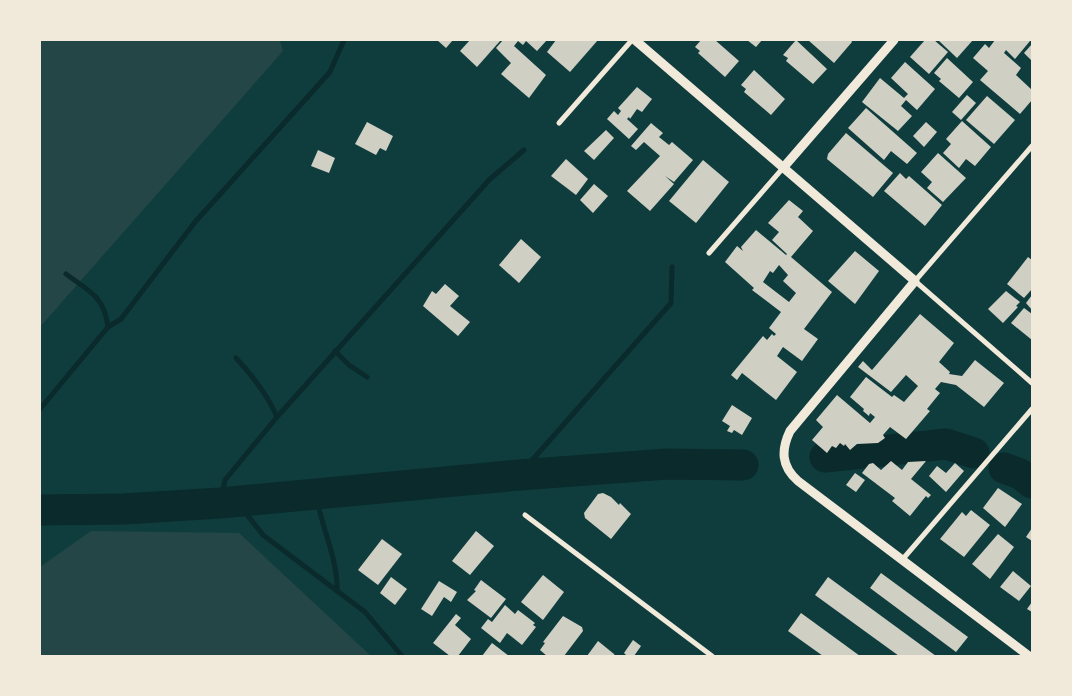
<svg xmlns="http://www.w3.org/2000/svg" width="1072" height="696" font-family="Jost,sans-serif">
<rect width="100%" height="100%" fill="#0f3d3e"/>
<g fill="#244646">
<polygon points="40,40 280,40 283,51 40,327"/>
<polygon points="91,531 239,533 371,656 40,656 40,567"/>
</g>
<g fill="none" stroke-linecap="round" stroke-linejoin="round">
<g stroke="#0a2a2b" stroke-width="5">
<path d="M66,274C89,291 104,296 108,327"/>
<polyline points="335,351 349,365 367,377"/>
<path d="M236,358C253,376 267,394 277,417"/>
<polyline points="40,409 108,327 121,319 195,222 330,72 344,40"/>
<polyline points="519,475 671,303 672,267"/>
<path d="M316,494C321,527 338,558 337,591"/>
<polyline points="237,502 263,535 365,612 402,656"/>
<polyline points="220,503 225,480 277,417 490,179 524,150"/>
</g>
<g stroke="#0a2a2b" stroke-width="31">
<polyline points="825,457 946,444 974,453"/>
<polyline points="1004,468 1020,474 1032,483"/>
<polyline points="40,510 124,509 220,503 519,475 667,464 743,465"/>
</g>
</g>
<g fill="#cfcfc3" fill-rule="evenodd">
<polygon points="437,40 453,40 446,48"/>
<polygon points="470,40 498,40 500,41 477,67 460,51"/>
<polygon points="503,40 547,40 537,51 526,41 523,45 518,41 514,46 546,75 529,98 501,74 511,63 496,48"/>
<polygon points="556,40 598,40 570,72 547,52"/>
<polygon points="701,40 715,40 739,61 725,77 698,53 700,51 695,47"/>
<polygon points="747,40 762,40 756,47"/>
<polygon points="796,40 827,69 813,84 786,61 788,58 783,55"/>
<polygon points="808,40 851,40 852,42 834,63"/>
<polygon points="925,40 934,40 948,52 929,74 910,57"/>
<polygon points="938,40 973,40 957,58"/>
<polygon points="995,40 1030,41 1015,59 1006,50 1004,53 1021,68 1016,75 1032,90 1032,100 1020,114 980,80 988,71 973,58 985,44 989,48"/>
<polygon points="1032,44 1032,61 1024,53"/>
<polygon points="947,58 973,82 959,98 939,81 941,79 934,73"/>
<polygon points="905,62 935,89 917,110 906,100 901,106 912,116 898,131 862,102 880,78 904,98 908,94 891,78"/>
<polygon points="754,70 785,99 771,115 744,92 746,89 741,85"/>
<polygon points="637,87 652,99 642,112 637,109 630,119 629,117 627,119 638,129 629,139 607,119 614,111 618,115 621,111 618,108"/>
<polygon points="967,95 976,103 961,120 952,112"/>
<polygon points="987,96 1015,120 994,144 966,120"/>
<polygon points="866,108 917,153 907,164 891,151 884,160 848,128"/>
<polygon points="962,121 991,147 975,166 966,159 959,168 943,153 951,144 946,139"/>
<polygon points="367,122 393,136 386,151 380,148 376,155 355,144"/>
<polygon points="926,122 937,132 924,147 913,136"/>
<polygon points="651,123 663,133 659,137 669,145 672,142 693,160 674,182 665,176 674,184 650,211 627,191 660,156 644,142 636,150 631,146"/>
<polygon points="606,130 614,138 594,160 584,151"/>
<polygon points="846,133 893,173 873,197 827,159 828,154"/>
<polygon points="318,150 335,158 329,173 311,166"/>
<polygon points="938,153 966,178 943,202 927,188 932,182 921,172"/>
<polygon points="566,159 588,179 576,195 551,176"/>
<polygon points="703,160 729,182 696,223 669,201"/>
<polygon points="900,173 906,179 909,176 942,205 925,226 884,191"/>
<polygon points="594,184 608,196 593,213 580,200"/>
<path d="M789,200L803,211L798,217L813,231L791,257L832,292L804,329L818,339L802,361L783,347L777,356L797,372L776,400L742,373L737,380L731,375L763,336L767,340L772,334L774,336L776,334L769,328L781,312L752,290L754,288L725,262L737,246L743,251L741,247L756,230L786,255L787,254L772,240L779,232L768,223ZM779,265L788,275L783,281L796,293L789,302L763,282L770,271L773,273Z"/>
<polygon points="521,239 541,257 519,283 499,265"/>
<polygon points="855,251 879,271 855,304 828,281"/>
<polygon points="1028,257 1032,260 1032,289 1024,298 1007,284"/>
<polygon points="445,284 459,296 450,306 470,322 458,336 423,306 432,291 436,294"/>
<polygon points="1006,291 1020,302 1016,306 1018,307 1003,323 988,309"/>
<polygon points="1032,295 1032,310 1026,303"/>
<polygon points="1024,308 1032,314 1032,340 1011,323"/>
<polygon points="920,314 954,343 939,362 950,372 949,374 962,376 975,360 1004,383 984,407 956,385 941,382 935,389 940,393 927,409 930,411 906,439 890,427 883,435 885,438 878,443 857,444 850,450 845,444 844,446 840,443 836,448 832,446 827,453 812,440 823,427 816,420 837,395 870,423 875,417 870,413 869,416 863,411 864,409 850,397 866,377 892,397 894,395 904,402 918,386 906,375 891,392 858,367 863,361 872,370"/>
<polygon points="732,405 752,418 742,435 734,430 732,433 727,431 730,426 722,421"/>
<polygon points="891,461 902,470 908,462 926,461 911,479 931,495 928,498 926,496 910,516 892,501 895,498 862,473 869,464 873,463 881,470"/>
<polygon points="955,463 964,471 946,492 929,476 937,466 946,473"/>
<polygon points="855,473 865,480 856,492 846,485"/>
<polygon points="998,488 1022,504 1005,527 983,508"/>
<polygon points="603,493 611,497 619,505 620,503 631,514 611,539 585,518 584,513 598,494"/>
<polygon points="971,510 990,525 964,557 940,539 962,512 966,516"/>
<polygon points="1032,528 1032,541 1026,537"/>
<polygon points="476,531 494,546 470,575 452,561"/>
<polygon points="998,534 1014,547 990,579 972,564"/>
<polygon points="382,539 402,554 378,585 358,570"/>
<polygon points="1013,571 1031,586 1019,601 1000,587"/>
<polygon points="881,573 968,637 956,652 870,588"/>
<polygon points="543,575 564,592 543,620 521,602"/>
<polygon points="391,577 407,589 395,605 380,593"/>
<polygon points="828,577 936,656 899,656 815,595"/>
<polygon points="481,580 506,599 491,618 467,600 476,591 474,590"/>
<polygon points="439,581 457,592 451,602 444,597 432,616 421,609"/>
<polygon points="1032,602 1032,612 1027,609"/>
<polygon points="505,605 515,614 518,610 535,623 533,625 536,627 522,645 507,633 500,643 481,628 488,619 492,622"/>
<polygon points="801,613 860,656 823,656 788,631"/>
<polygon points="456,614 461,618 455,625 471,639 458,656 450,656 433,643"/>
<polygon points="563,616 582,627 583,631 564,656 547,656 540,650 545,643 543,642"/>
<polygon points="633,640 641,646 634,656 627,656 624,653"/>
<polygon points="598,641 614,654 615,656 587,656"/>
<polygon points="492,643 509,656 482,656"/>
</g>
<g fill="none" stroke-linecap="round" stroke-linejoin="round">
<g stroke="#f1e9da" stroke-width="5">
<polyline points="559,123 632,40"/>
<polyline points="1032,146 915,281 1032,383"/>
<polyline points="709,253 783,168"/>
<polyline points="525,515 712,656"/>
<polyline points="902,560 1032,409"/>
</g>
<g stroke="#f1e9da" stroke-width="9">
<path d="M635,40L915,281L790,431C781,450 781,466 798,481L1029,656"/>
<polyline points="783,168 894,40"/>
</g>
</g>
<rect width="1072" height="696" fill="none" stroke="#f1e9da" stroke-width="82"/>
</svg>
